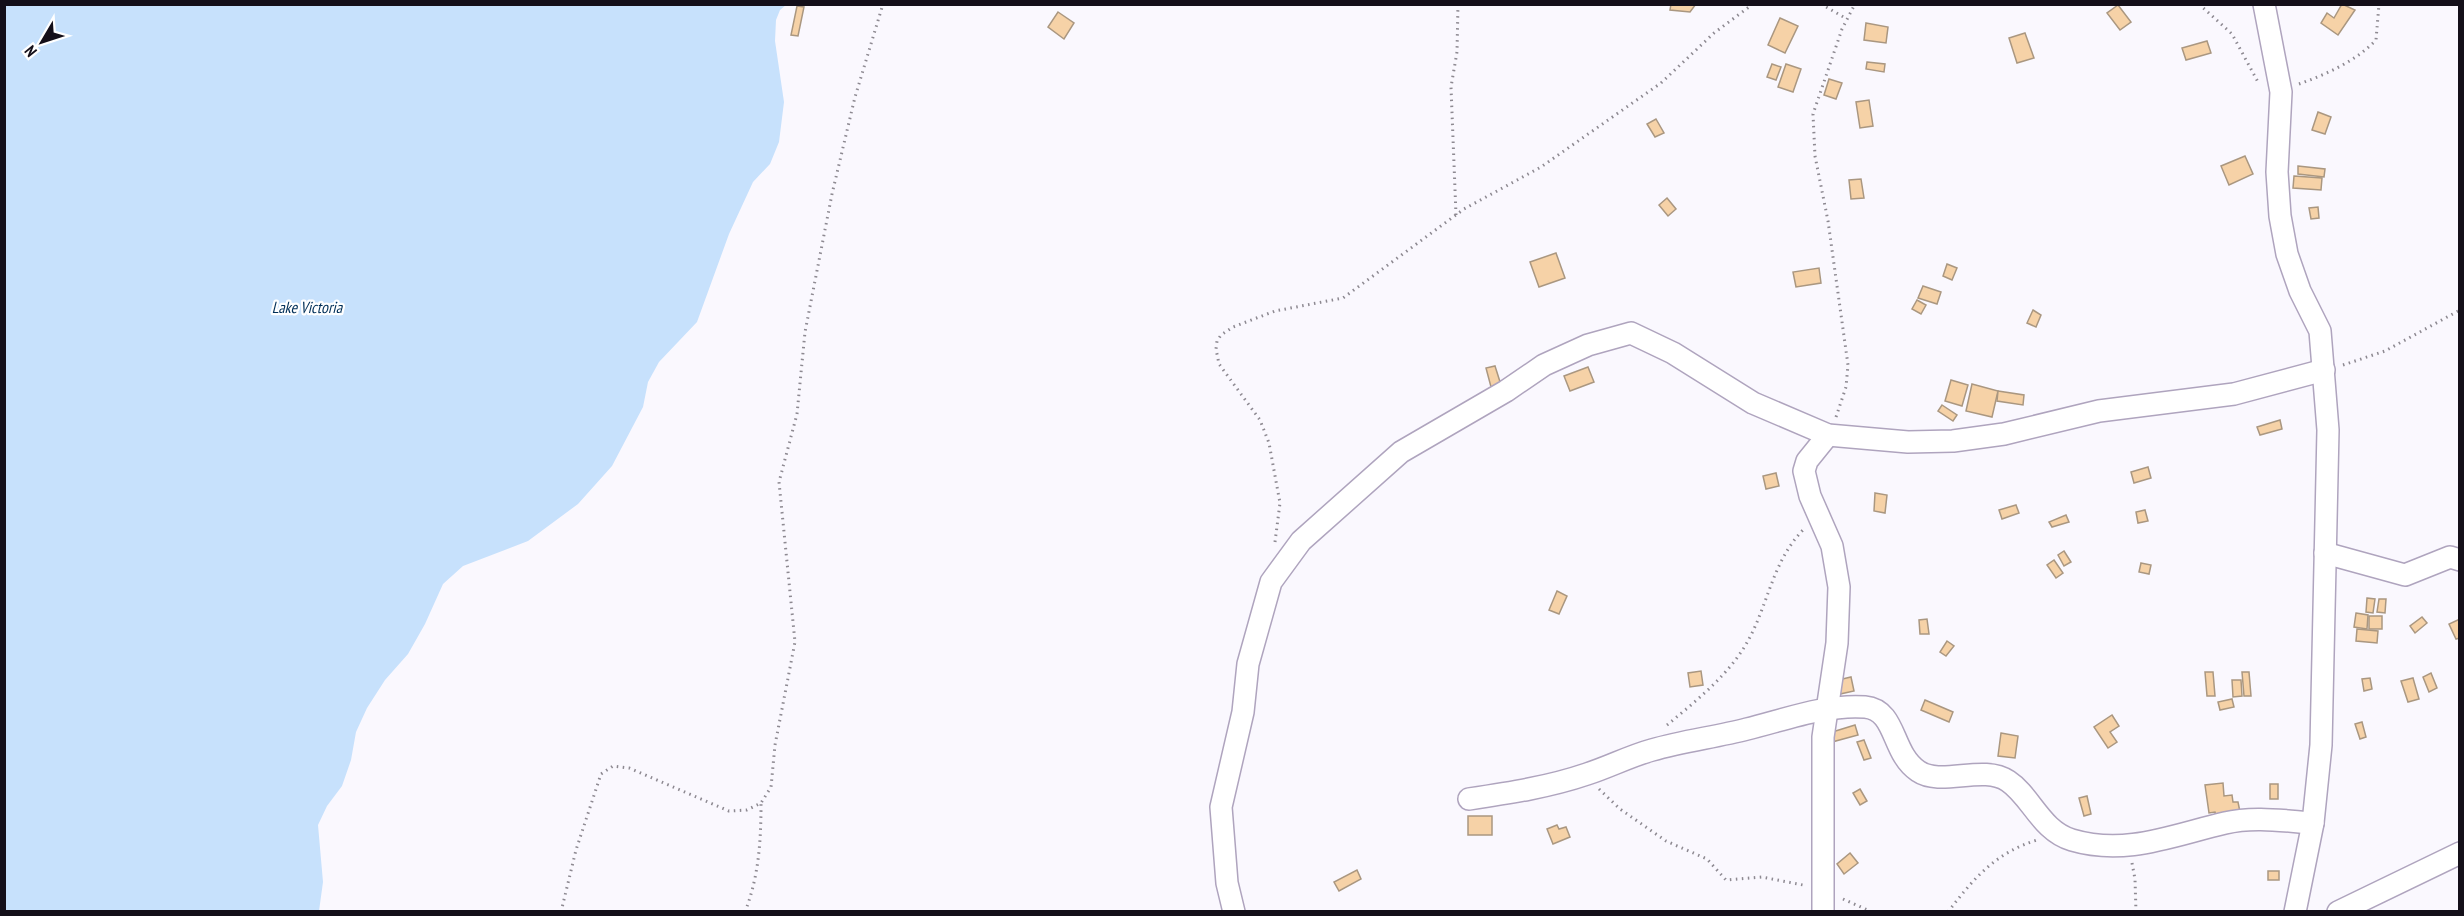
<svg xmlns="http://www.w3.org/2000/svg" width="2464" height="916" font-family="'PT Sans Narrow',sans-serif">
<rect width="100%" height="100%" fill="#faf8fe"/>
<polygon fill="#c7e1fc" points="5,4 786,5 780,10 776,20 775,41 784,102 779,142 770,164 753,182 729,234 697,322 659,362 648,382 643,407 612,466 578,504 528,541 463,566 443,584 425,624 408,654 385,680 367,708 356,732 351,760 342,786 327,806 318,825 323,882 319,911 5,911"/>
<g fill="#f6d2a7" stroke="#aa9780" stroke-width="1.5">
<polygon points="1671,4 1696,4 1690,12 1670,10"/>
<polygon points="2342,4 2355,10 2338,35 2321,23 2327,13 2334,18"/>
<polygon points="2118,5 2131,22 2120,30 2107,13"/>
<polygon points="797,6 804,7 798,36 791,35"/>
<polygon points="1058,12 1074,23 1064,39 1048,27"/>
<polygon points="1780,18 1798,26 1785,53 1768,45"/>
<polygon points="1866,23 1888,27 1886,43 1864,40"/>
<polygon points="2025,33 2034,58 2017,63 2009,38"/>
<polygon points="2207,41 2211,53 2186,60 2182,48"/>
<polygon points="1867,62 1885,64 1884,72 1866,69"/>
<polygon points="1772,64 1781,67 1776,80 1767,77"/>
<polygon points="1786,64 1801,69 1793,92 1778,87"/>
<polygon points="1829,79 1842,83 1836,99 1824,95"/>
<polygon points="1869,100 1873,126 1860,128 1856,102"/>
<polygon points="2318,112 2331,117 2325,134 2312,130"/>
<polygon points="1656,119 1664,133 1655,137 1647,124"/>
<polygon points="2245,156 2253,174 2229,185 2221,166"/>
<polygon points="2298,166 2325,169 2324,177 2298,174"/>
<polygon points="2294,176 2322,178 2321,190 2293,188"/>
<polygon points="1861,179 1864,198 1851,199 1849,180"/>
<polygon points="1667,198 1676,209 1668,216 1659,205"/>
<polygon points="2318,207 2319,218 2311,219 2309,208"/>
<polygon points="1556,253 1565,278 1539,287 1530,262"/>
<polygon points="1947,264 1957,268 1952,280 1943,276"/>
<polygon points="1819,268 1821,283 1796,287 1793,272"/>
<polygon points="1923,286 1941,292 1937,304 1918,298"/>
<polygon points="1917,300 1926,305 1921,314 1912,309"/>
<polygon points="2033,310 2041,315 2036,327 2027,323"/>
<polygon points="1495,366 1501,385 1491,387 1486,368"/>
<polygon points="1588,367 1594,382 1570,391 1564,376"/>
<polygon points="1951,380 1968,385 1962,406 1945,401"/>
<polygon points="1972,384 1998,391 1992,417 1966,411"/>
<polygon points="1998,391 2024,395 2023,405 1997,401"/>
<polygon points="1942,405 1957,415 1953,421 1938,411"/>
<polygon points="2280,420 2282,429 2260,435 2257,427"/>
<polygon points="2148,467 2151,478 2134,483 2131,472"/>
<polygon points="1776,473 1779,486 1766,489 1763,476"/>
<polygon points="1875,493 1887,495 1885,513 1874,511"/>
<polygon points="2016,505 2019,513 2002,519 1999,510"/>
<polygon points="2145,510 2148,521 2138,523 2136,512"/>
<polygon points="2066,515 2069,522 2052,527 2049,522"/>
<polygon points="2064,551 2071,562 2064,566 2058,555"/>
<polygon points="2054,560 2063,573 2056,578 2047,565"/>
<polygon points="2141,563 2151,565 2149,574 2139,572"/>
<polygon points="1557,591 1567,596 1559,614 1549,610"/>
<polygon points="2367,598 2375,599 2373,613 2366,612"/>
<polygon points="2379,599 2386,599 2385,613 2377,612"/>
<polygon points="2356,613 2368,615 2367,629 2354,627"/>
<rect x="2369" y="616" width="13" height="13"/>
<polygon points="2422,617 2427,623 2415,633 2410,626"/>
<polygon points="1927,619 1929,634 1920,634 1919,620"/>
<polygon points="2460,619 2460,638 2456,639 2449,624"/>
<polygon points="2357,629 2378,631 2377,643 2356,641"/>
<polygon points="1947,641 1954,646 1946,656 1940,652"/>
<polygon points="1701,671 1703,685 1690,687 1688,673"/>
<polygon points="2205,672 2213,672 2215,696 2207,696"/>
<polygon points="2242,672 2249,672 2251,696 2244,696"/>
<polygon points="2431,673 2437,688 2429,692 2423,677"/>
<polygon points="1851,677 1854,691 1840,694 1838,680"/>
<polygon points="2370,678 2372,689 2364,691 2362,679"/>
<polygon points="2413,678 2419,699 2408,702 2401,681"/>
<polygon points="2232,680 2241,680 2242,696 2233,697"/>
<polygon points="2232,699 2234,707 2220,710 2218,702"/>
<polygon points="1925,700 1953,712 1949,722 1921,710"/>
<polygon points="2112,715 2119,726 2110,732 2117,742 2108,748 2094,727"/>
<polygon points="2362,722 2366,737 2360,739 2355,724"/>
<polygon points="1855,725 1858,735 1832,742 1829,733"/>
<polygon points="2001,733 2018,736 2015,758 1998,756"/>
<polygon points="1864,740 1871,758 1864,760 1857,742"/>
<polygon points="2223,783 2224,796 2232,795 2233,802 2238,802 2240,812 2216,816 2215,812 2209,813 2205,785"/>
<rect x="2270" y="784" width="8" height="15"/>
<polygon points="1860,789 1867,801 1860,805 1853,793"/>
<polygon points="2087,796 2091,814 2084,816 2079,798"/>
<rect x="1468" y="816" width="24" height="19"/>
<polygon points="1557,825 1559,829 1566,827 1570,837 1553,844 1547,829"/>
<polygon points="1850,853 1858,863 1844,874 1837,864"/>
<polygon points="1357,870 1361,879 1339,891 1334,882"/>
<rect x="2268" y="871" width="11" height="9"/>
</g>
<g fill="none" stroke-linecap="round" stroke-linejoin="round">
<defs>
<g id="minor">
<polyline points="2264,4 2281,92 2277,172 2280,216 2287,254 2300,291 2320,331 2328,430 2321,745 2313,823 2295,912"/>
<polyline points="2325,553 2405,575 2450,557 2460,560"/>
<path d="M1469,799C1509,793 1549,787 1587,774C1609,767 1630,756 1652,750C1683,741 1716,737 1747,729C1784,720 1826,704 1865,707C1897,710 1891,753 1918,771C1941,787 1983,764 2008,781C2031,796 2041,831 2072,840C2126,856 2173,835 2225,823C2253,816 2285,821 2313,823"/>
<polyline points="1234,912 1227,883 1221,807 1243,712 1248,664 1271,582 1301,541 1401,452 1506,391 1544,365 1588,345 1631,333 1673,353 1753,403 1828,435 1908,442 1953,441 2004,434 2099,411 2234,394 2324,370"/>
<polyline points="1823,912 1823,737 1837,643 1839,587 1832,546 1810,496 1804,471 1807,461 1828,435"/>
<polyline points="2338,912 2460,853"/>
</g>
</defs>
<use href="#minor" stroke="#afa4be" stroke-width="24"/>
<g stroke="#8d8991" stroke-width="3" stroke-dasharray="1.5 4.5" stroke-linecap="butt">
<polyline points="1821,4 1847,19"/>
<polyline points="2199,4 2232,34 2258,82"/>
<path d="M2299,84C2327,74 2356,61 2376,40L2379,4"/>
<polyline points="1456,215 1451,87 1457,52 1458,4"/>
<polyline points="2343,365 2385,351 2460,310"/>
<polyline points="1836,417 1846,387 1848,365 1828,221 1815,156 1813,114 1842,29 1855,4"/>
<polyline points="1275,542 1280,503 1269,443 1260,420 1219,364 1216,349 1217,341 1221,335 1233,327 1275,311 1343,298 1464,209 1541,167 1661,83 1714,33 1753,4"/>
<path d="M1667,725C1695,702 1726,677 1745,646C1768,608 1771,563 1803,530"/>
<polyline points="1599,789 1620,809 1666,841 1707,859 1726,880 1762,877 1803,885"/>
<polyline points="2132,863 2135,879 2136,912"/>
<polyline points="1843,899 1872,912"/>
<polyline points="561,912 576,850 601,774 613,766 629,768 729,811 747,810 761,803 771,787 775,745 795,642 779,482 797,414 805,332 832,194 855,97 883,4"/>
<path d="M745,912C759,876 761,840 761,803"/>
<path d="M1948,912C1974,878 1995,853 2037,840"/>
</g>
<use href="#minor" stroke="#fff" stroke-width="21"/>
</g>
<g text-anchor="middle" stroke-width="4.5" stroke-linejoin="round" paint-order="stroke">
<g font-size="16" font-style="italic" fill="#002f58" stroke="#fff">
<text x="307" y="313">Lake Victoria</text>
</g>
</g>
<rect width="2464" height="916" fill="none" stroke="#140f19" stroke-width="12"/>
<g transform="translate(42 42) rotate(231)" stroke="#ffffff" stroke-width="4.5" paint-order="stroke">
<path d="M0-4.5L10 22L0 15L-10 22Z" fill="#140f19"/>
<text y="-9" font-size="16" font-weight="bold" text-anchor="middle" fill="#140f19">N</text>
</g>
</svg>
